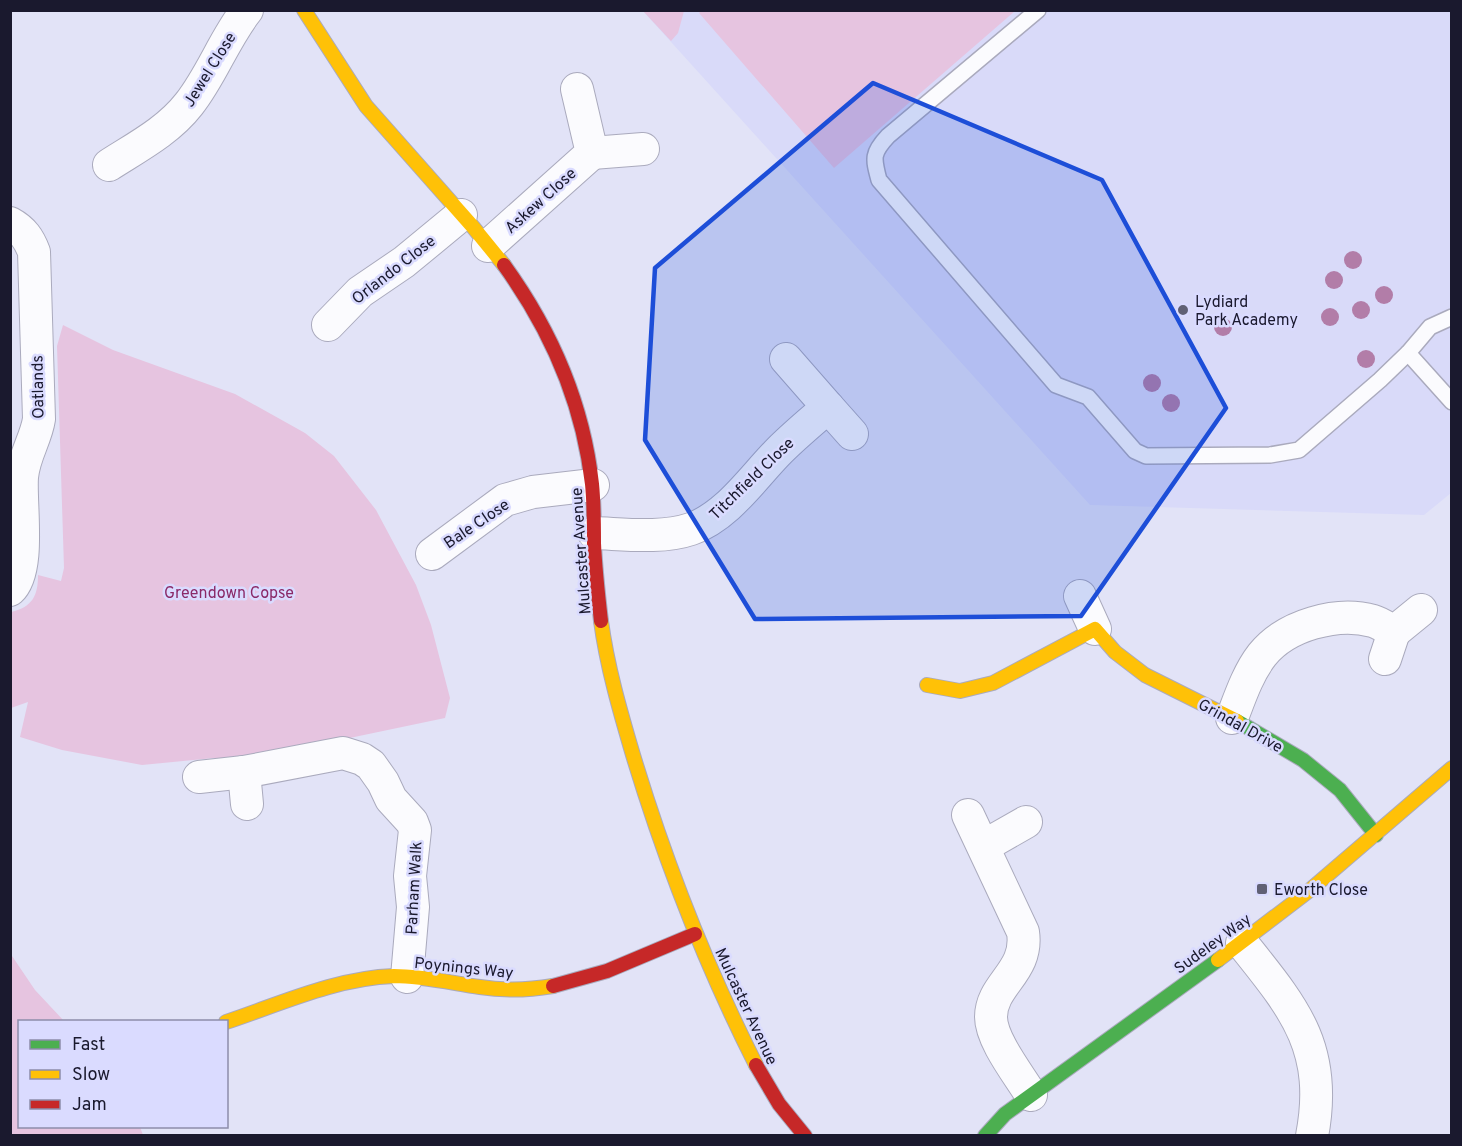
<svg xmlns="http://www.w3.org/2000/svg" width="1462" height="1146" font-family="Overpass,sans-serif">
<rect width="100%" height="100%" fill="#e2e3f7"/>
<polygon fill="#d9daf9" points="643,11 1451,11 1451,493 1424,515 1090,505"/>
<g fill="#e6c4e0">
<polygon points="702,10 1015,10 1015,11 834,168 699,13"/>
<polygon points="643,11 684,11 678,33 671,41"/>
<path d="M63,325L113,350L235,394L305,433L334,456L376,510L416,585L431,625L450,698L445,718L340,740L253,763L214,758L142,765L62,750L20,737L28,702L11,708V612C33,607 38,595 38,575L61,581L64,568L57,346Z"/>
<polygon points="10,953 35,990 64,1021 20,1022 20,1126 140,1127 143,1135 11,1135"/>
</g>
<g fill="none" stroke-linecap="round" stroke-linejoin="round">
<defs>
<g id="lane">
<path d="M1038,10L888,136C872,153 873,158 879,180L1056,385L1088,397L1135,451L1146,456L1270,455L1299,450L1380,380L1408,353L1430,327L1452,317"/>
<polyline points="1408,353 1452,402"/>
</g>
<g id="street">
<polyline points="592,153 643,149"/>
<path d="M109,165C137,147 168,131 189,104C212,75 224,39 247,10"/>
<path d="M10,223C23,230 29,239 34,252L39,419C36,439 24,455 22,477C20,505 31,571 10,590"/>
<polyline points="488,246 592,153 577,89"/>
<polyline points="328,325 360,292 404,262 461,215"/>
<polyline points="828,407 852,434"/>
<path d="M594,533C624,534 662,539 691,529C728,516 753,477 780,450C795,435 812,421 828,407L786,359"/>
<polyline points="432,554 505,500 533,492 593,485"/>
<polyline points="1080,596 1095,629"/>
<polyline points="1385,659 1394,632"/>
<path d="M1232,718C1240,697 1248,673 1262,655C1286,625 1337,611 1373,621C1380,623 1387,628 1394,632L1421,610"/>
<polyline points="244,772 247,804"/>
<polyline points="199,777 244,772 343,753 362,759 371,765 383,782 391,799 412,822 415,830 410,876 413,907 407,977"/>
<path d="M968,815L1023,932C1029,972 991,984 991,1017C991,1040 1019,1075 1031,1095"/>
<polyline points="984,846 1026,822"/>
<path d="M1242,943C1293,1007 1329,1047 1312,1136"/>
</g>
<g id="fast">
<polyline points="1237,721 1303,760 1340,790 1376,835"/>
<polyline points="985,1136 1005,1114 1218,960"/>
</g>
<g id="slow">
<polyline points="304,10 366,106 473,227 504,265"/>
<path d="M601,621C607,666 620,711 633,755C665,861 706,966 756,1065"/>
<polyline points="927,685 960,691 993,683 1095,629 1115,652 1145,675 1237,721"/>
<polyline points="1218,960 1310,890 1452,768"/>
<path d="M226,1022C280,1004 336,978 394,976C423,976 452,983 480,987C505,991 529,990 553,986"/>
</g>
<g id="jam">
<path d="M504,265C551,330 583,404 592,484C594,504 594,524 594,543C595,569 598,595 601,621"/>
<polyline points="553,986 607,971 695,934"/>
<polyline points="756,1065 779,1104 805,1136"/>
</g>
</defs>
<use href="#lane" stroke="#aaaabd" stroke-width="18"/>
<use href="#street" stroke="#aaaabd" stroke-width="34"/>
<use href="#fast" stroke="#aaaabd" stroke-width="16"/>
<use href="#slow" stroke="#aaaabd" stroke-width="16"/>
<use href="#jam" stroke="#aaaabd" stroke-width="16"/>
<use href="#lane" stroke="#fbfbfe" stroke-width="15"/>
<use href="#street" stroke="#fbfbfe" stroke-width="32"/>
<use href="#fast" stroke="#4caf50" stroke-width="14"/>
<use href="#slow" stroke="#ffc107" stroke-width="14"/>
<use href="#jam" stroke="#c62828" stroke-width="14"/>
</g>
<g fill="#b27da8">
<circle cx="1353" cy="260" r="9"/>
<circle cx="1334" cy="280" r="9"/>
<circle cx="1384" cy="295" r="9"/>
<circle cx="1361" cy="310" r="9"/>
<circle cx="1330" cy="317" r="9"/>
<circle cx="1223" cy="327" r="9"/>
<circle cx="1366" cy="359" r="9"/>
<circle cx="1152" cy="383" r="9"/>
<circle cx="1171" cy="403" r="9"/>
</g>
<path fill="#1d4ed8" fill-opacity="0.2" stroke="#1d4ed8" stroke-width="4.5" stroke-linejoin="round" d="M873,83L1102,180L1226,408L1081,616L755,619L645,440L655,268Z"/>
<g fill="#606074" stroke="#dadbff" stroke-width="2">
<circle cx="1183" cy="310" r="6"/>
<rect x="1256" y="883" width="12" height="12" rx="3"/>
</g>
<g text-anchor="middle" stroke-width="5" stroke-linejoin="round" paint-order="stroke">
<g font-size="16" fill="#1a192e" stroke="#dadbff">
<text transform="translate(209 69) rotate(-58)" y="6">Jewel Close</text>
<text transform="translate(540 200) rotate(-42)" y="6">Askew Close</text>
<text transform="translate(393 269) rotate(-38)" y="6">Orlando Close</text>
<text transform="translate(37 387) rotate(-91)" y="6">Oatlands</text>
<text transform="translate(751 478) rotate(-44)" y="6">Titchfield Close</text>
<text transform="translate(476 523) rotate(-34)" y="6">Bale Close</text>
<text transform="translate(580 551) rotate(-94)" y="6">Mulcaster Avenue</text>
<text transform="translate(1241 725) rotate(29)" y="6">Grindal Drive</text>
<text transform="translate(413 888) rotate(-87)" y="6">Parham Walk</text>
<text transform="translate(1212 943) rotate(-36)" y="6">Sudeley Way</text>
<text transform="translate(464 967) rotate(6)" y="6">Poynings Way</text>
<text transform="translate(747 1006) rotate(65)" y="6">Mulcaster Avenue</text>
</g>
<g font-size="16" fill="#1a192e" stroke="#dadbff" text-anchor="start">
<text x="1195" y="307">Lydiard<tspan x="1195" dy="18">Park Academy</tspan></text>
<text x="1274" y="895">Eworth Close</text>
</g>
<g font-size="16" fill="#8a2968" stroke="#dadbff">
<text x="229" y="598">Greendown Copse</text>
</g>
</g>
<rect width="1462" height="1146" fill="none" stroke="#1a192e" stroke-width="24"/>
<rect x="18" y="1020" width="210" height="108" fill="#dadbff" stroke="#8d8dab" stroke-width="1.5"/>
<rect x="30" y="1040" width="30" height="9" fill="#4caf50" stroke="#8d8dab" stroke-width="1.5"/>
<text x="72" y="1050" font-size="18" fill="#1a192e">Fast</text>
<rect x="30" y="1070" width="30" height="9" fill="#ffc107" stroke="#8d8dab" stroke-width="1.5"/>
<text x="72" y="1080" font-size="18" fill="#1a192e">Slow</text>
<rect x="30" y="1100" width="30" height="9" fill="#c62828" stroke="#8d8dab" stroke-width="1.5"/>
<text x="72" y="1110" font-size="18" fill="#1a192e">Jam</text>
</svg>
